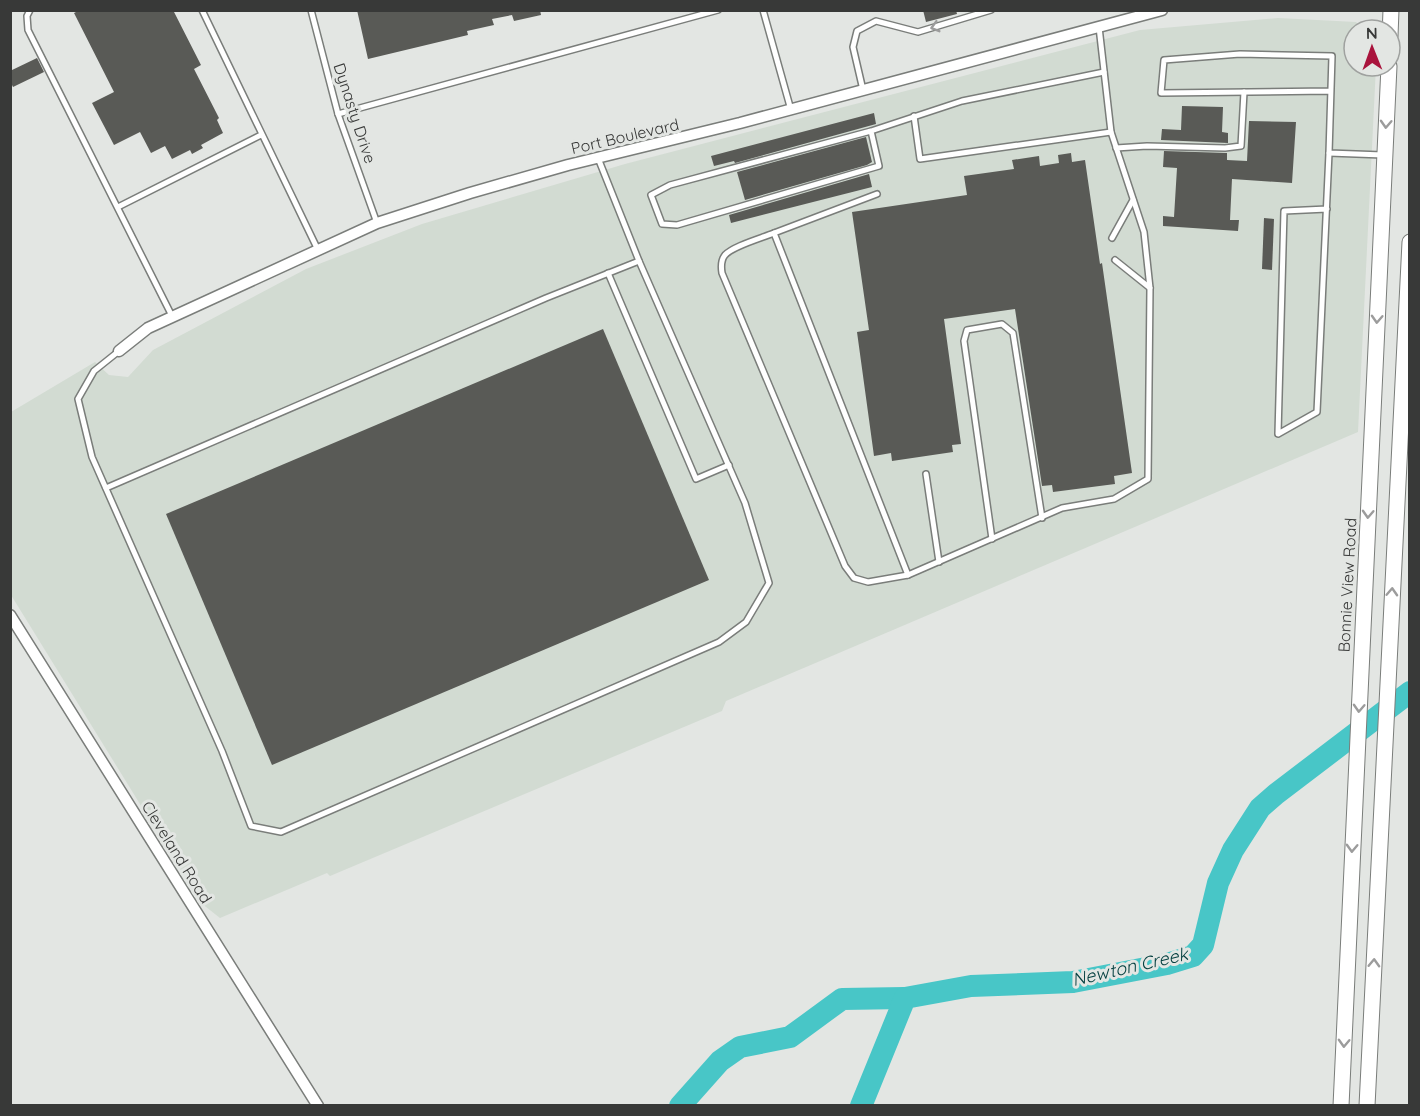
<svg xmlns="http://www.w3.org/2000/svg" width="1420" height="1116" font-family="Quicksand,sans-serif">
<rect width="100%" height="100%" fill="#e3e6e3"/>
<polygon fill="#d2dbd2" points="1278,18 1356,22 1363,30 1354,30 1354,66 1376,66 1358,432 726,701 722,711 330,876 327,873 220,918 201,903 11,595 11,412 95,362 109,375 128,377 153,350 306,269 422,224 625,164 1140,30"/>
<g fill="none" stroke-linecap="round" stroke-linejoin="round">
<g stroke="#48c6c7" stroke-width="22">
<polyline points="680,1106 720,1061 740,1047 790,1037 842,999 905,998"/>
<polyline points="861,1106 905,998 971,986 1073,982 1167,964 1193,956 1203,945 1218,883 1233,850 1260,808 1276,794 1410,692"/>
</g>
</g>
<g fill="#595a56">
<polygon points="80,10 173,10 201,65 194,69 219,118 217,120 223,133 201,145 203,148 192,154 190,150 172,159 165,146 151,153 140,132 114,145 92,103 114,92 74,13"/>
<polygon points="357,10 540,10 541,15 514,21 512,15 492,19 494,25 467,31 468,35 368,59"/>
<polygon points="923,10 956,10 957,14 926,22"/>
<polygon points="37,58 44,72 13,87 10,81 10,71"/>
<polygon points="1182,106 1223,107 1222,132 1228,133 1228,143 1161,140 1162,129 1181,130"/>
<polygon points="874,113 876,124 735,163 734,161 714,166 711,156"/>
<polygon points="1249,121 1296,122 1292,183 1232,179 1230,220 1239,220 1238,231 1163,226 1163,216 1174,217 1177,168 1163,167 1164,151 1227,153 1227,160 1247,161"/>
<polygon points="866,137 872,162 867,165 745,200 737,172"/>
<polygon points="1071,153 1072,162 1085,160 1100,264 1102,263 1132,473 1114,476 1115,484 1053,492 1052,485 1042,486 1015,309 944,319 961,444 952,445 953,452 892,461 891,453 874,456 857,332 869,330 852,212 967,195 964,176 1014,169 1012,160 1039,156 1040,166 1059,163 1058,155"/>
<polygon points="869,174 872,187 731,223 729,215"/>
<polygon points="1264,218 1274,219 1272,270 1262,269"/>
<polygon points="603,329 709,580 272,765 166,514"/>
</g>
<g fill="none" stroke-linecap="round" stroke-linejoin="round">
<defs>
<g id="lane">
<polyline points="30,10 27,16 28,30 172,316"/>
<polyline points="202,10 318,250"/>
<polyline points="311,10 338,114 377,223"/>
<polyline points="763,10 791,110"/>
<polyline points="863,90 853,47 857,31 876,21 918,32 991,10"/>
<polyline points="1331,91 1161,93 1164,60 1240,54 1332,56 1329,153 1383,155"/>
<polyline points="338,114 718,10"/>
<polyline points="914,116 920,159 1111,132"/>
<polyline points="871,131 879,166 677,225 662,224 651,195 670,185 871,131 962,101 1104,72"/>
<polyline points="1116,148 1147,146 1225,148 1241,146 1244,92"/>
<polyline points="877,194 774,233 908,575 1062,508 1114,499 1148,479 1150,288 1144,232 1111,132 1099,27"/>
<polyline points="118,207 261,135"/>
<polyline points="1327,209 1284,211 1278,434 1317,412 1329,153"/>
<path d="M774,233C762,238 733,246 725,255C721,260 721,267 722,273L845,566L854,578L868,582L908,575"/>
<polyline points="1112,238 1133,200"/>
<polyline points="1115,260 1150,288"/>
<polyline points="608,273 696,479 729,465"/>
<polyline points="119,351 94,371 78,399 92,457 222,751 251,826 281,832 719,642 746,622 769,583 745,503 639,261 598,158"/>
<polyline points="926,474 939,562"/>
<polyline points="106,488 546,298 639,261"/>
<polyline points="992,539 964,341 967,330 1002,324 1013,333 1042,518"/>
</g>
<g id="street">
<polyline points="119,351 148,328 377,223 470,193 568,165 740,123 1162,10"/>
<polyline points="10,615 318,1106"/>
</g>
<g id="secondary">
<polyline points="1390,36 1391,10"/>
<polyline points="1341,1106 1389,66"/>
<polyline points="1367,1106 1410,242"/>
</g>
</defs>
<use href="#lane" stroke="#7a7d7a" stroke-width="8"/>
<use href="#street" stroke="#7a7d7a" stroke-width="13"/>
<use href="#secondary" stroke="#7a7d7a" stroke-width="17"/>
<use href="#lane" stroke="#fff" stroke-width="5"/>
<use href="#street" stroke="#fff" stroke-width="10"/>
<use href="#secondary" stroke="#fff" stroke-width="15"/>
</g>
<defs><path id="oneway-chevron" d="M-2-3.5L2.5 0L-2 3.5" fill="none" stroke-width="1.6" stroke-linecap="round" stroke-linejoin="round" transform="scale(1.5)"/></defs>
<g stroke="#9c9c9c">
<use href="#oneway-chevron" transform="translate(935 27) rotate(164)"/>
<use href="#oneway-chevron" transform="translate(1386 124) rotate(93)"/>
<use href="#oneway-chevron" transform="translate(1377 319) rotate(93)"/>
<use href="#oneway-chevron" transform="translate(1368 514) rotate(93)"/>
<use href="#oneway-chevron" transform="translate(1392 592) rotate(-87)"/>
<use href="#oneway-chevron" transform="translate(1359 708) rotate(93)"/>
<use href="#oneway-chevron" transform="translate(1352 848) rotate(92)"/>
<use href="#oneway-chevron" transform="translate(1374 963) rotate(-88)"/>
<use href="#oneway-chevron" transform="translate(1344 1043) rotate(92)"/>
</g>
<g text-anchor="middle" stroke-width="6" stroke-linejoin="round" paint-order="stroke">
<g font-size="16" fill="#383938" stroke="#e3e6e3">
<text transform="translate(355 113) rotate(72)" y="6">Dynasty Drive</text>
<text transform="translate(625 136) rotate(-13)" y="6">Port Boulevard</text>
<text transform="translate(1347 585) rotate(-87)" y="6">Bonnie View Road</text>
<text transform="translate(177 852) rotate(58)" y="6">Cleveland Road</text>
</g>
<g font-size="18" font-style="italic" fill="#054141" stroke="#e3e6e3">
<text transform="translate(1130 967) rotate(-13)" y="6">Newton Creek</text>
</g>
</g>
<rect width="1420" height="1116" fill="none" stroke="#383938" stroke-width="24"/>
<g transform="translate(1372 48) rotate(359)"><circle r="28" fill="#e3e6e3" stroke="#9fa19f" stroke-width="1.5"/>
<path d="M0-4.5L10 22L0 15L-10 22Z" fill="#a9133c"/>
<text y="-9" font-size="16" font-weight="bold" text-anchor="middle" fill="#383938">N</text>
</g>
</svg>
